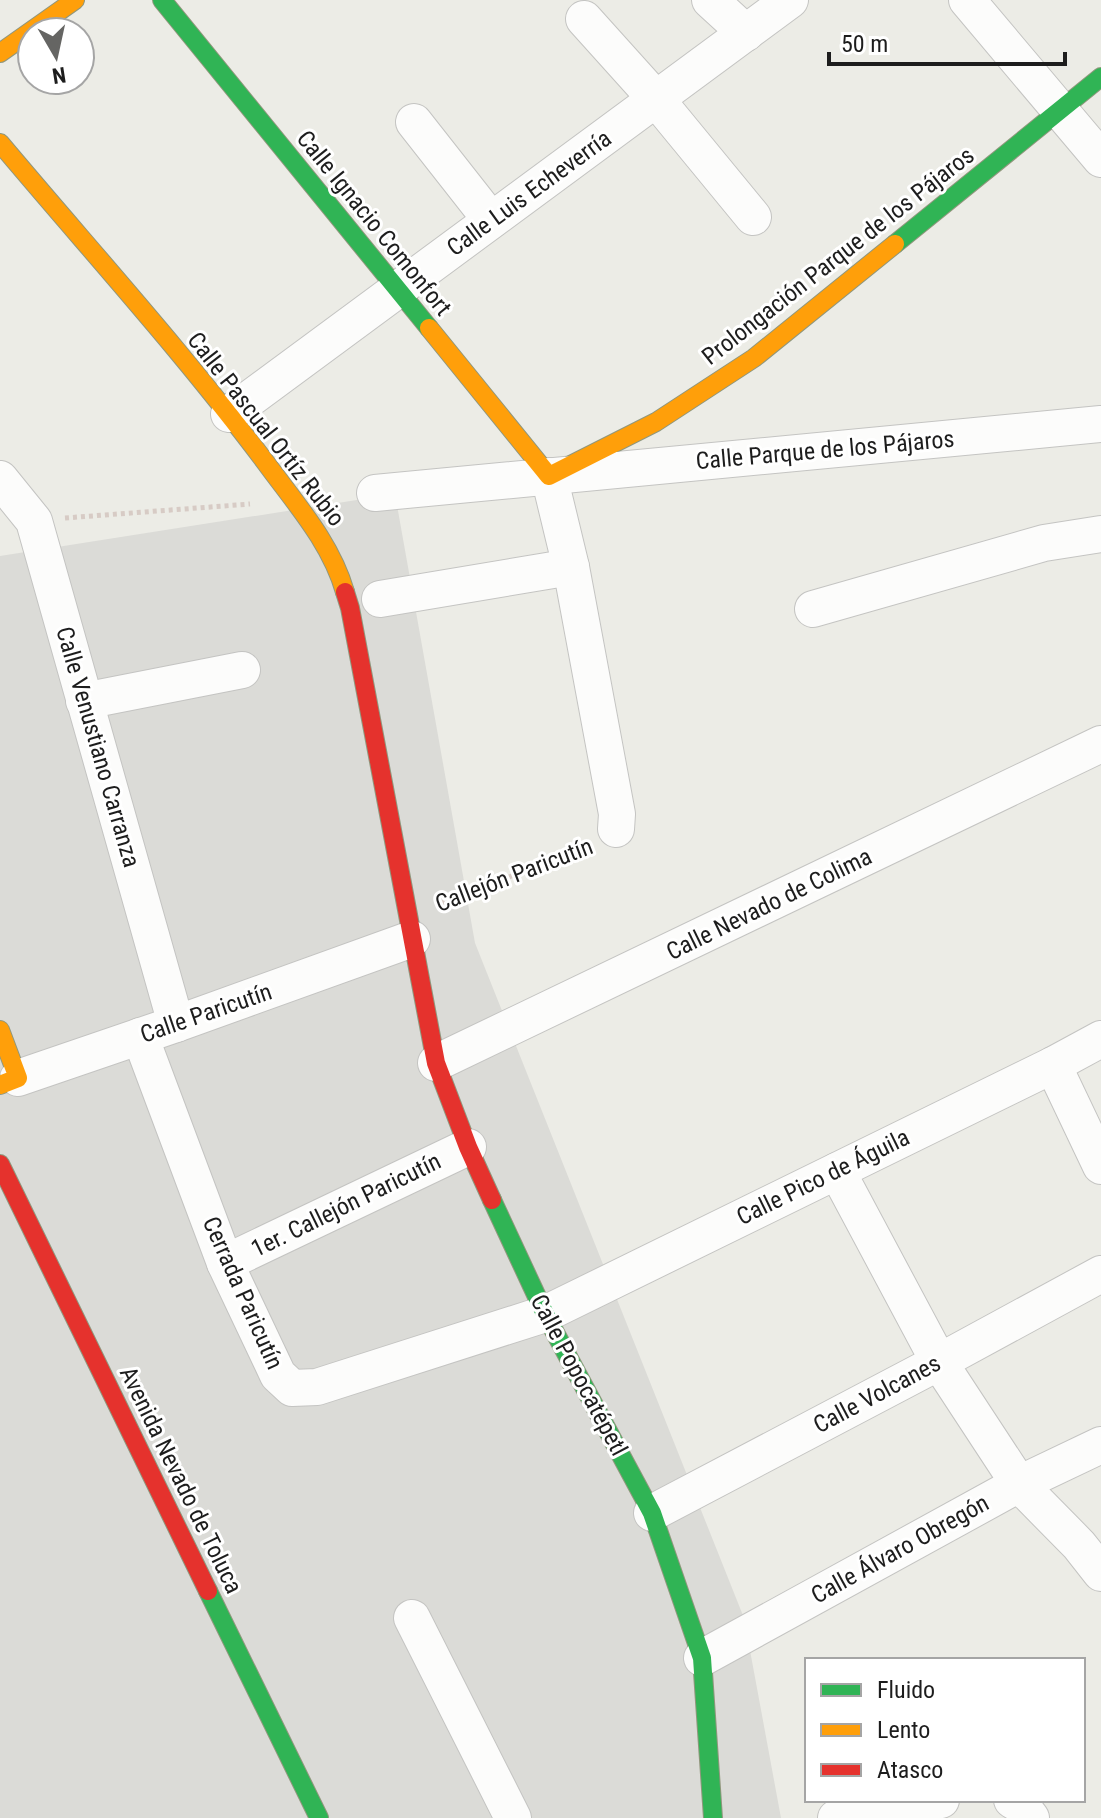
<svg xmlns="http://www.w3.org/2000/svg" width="1101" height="1818" font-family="'Roboto Condensed',sans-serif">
<rect width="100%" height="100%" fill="#ecece6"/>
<polygon fill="#dbdbd7" points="395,494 475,943 744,1618 781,1818 0,1818 0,556"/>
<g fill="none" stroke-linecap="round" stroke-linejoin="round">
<defs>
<g id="street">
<polyline points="710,0 746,33"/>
<polyline points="967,0 1101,159"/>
<polyline points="584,19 656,99 753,217"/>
<polyline points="414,122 491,220"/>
<polyline points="229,414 790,0"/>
<polyline points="549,476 571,567 617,814 616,829"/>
<polyline points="0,479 34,521 176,1024"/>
<polyline points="375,493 1101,424"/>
<polyline points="380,599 571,567"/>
<polyline points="813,609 1044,543 1101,534"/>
<polyline points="84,701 242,670"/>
<polyline points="140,1036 225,1263 278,1375 292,1388 317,1387 545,1314 1053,1065 1101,1039"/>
<polyline points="436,1063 1101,744"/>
<polyline points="1053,1065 1101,1166"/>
<polyline points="18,1078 176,1024 412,939"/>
<polyline points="837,1171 939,1362 1019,1484 1079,1545 1101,1573"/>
<polyline points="225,1263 468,1147"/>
<polyline points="652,1513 939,1362 1101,1274"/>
<polyline points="412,1618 513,1818"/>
<polyline points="702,1658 1019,1484 1101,1445"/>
<polyline points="1012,1800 1022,1806 1031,1818"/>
<polyline points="836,1818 941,1800"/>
</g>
<g id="fast">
<polyline points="162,0 429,328"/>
<polyline points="895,244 1101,77"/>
<polyline points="492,1200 545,1314 652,1513 702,1658 713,1818"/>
<polyline points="208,1591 319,1818"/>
</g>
<g id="slow">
<polyline points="0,53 75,0"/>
<path d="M0,143C89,249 183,352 266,463C296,504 331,543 345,592"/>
<polyline points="429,328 549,476 656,422 754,358 895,244"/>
<polyline points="0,1030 18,1078 0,1085"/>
</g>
<g id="jam">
<polyline points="345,592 350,608 436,1063 468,1147 492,1200"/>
<polyline points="0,1164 208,1591"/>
</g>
</defs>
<use href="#street" stroke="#c4c4c2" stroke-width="38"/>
<use href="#fast" stroke="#90977d" stroke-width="20"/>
<use href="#slow" stroke="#90977d" stroke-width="20"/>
<use href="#jam" stroke="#90977d" stroke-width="20"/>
<g stroke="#d7cbc5" stroke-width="5" stroke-dasharray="4 4" stroke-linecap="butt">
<polyline points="65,518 250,504"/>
<polyline points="442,903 589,846"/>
</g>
<use href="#street" stroke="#fcfcfb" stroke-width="36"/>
<use href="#fast" stroke="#30b455" stroke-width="18"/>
<use href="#slow" stroke="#ff9f0a" stroke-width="18"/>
<use href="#jam" stroke="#e5322d" stroke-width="18"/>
</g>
<g text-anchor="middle" stroke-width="6" stroke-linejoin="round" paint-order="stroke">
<g font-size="24" fill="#1d1d1d" stroke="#fff">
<text transform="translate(529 193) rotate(-36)" y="8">Calle Luis Echeverría</text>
<text transform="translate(374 223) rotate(51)" y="8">Calle Ignacio Comonfort</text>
<text transform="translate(838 256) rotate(-38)" y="8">Prolongación Parque de los Pájaros</text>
<text transform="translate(266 429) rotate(52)" y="8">Calle Pascual Ortíz Rubio</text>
<text transform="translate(825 450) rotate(-5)" y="8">Calle Parque de los Pájaros</text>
<text transform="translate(98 747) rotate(74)" y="8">Calle Venustiano Carranza</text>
<text transform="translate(514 875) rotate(-21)" y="8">Callejón Paricutín</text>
<text transform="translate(769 904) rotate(-26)" y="8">Calle Nevado de Colima</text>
<text transform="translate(206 1013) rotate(-19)" y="8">Calle Paricutín</text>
<text transform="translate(823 1177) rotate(-26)" y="8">Calle Pico de Águila</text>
<text transform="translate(346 1205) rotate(-26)" y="8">1er. Callejón Paricutín</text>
<text transform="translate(243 1293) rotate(66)" y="8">Cerrada Paricutín</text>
<text transform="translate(579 1375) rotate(62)" y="8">Calle Popocatépetl</text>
<text transform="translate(877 1394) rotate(-28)" y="8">Calle Volcanes</text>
<text transform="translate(181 1480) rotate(64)" y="8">Avenida Nevado de Toluca</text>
<text transform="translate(900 1549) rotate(-29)" y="8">Calle Álvaro Obregón</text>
</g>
</g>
<rect x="805" y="1658" width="280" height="144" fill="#ffffff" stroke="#a5a5a5" stroke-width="2"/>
<rect x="821" y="1684" width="40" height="12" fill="#30b455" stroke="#a5a5a5" stroke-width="2"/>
<text x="877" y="1698" font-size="24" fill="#1d1d1d">Fluido</text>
<rect x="821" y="1724" width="40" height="12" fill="#ff9f0a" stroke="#a5a5a5" stroke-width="2"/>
<text x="877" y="1738" font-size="24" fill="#1d1d1d">Lento</text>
<rect x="821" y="1764" width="40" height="12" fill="#e5322d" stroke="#a5a5a5" stroke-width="2"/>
<text x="877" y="1778" font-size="24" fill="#1d1d1d">Atasco</text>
<g transform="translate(56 56) rotate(171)"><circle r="38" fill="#ffffff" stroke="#a5a5a5" stroke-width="2"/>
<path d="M0-6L14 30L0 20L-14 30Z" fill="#656563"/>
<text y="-12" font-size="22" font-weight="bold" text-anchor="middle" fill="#1d1d1d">N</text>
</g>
<path d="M829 52v12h236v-12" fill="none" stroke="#1d1d1d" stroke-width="4"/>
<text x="841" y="52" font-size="24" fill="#1d1d1d" stroke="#ffffff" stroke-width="6" paint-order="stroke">50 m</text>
</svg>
